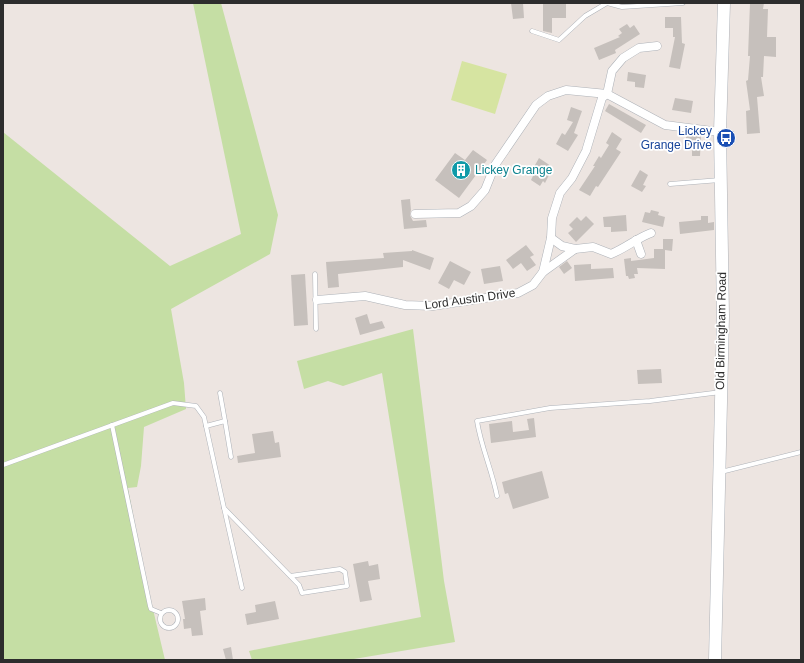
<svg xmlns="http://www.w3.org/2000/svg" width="804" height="663" font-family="Helvetica,sans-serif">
<rect width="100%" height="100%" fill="#ede5e1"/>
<g fill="#c5dea4">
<polygon points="193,3 221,3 278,215 270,254 171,309 184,383 186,409 144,427 141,466 137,487 128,488 142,563 165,660 3,660 3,132 170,266 241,234"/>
<polygon points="413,329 444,581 455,642 348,660 252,660 249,651 421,617 382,373 343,386 328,381 304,389 297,361"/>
</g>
<polygon fill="#d6e4a1" points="462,61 507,74 495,114 451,100"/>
<g fill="#c6c0bc">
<polygon points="511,3 523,3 524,18 513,19"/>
<polygon points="543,3 566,3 566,18 552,18 552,33 543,31"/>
<polygon points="750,3 764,3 763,9 768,9 767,37 776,37 776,57 764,56 763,77 761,77 764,96 757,97 760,133 747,134 746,111 750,110 746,81 748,80 750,56 748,56"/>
<polygon points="665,17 681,17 682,43 685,44 680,69 669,67 675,37 673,37 673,28 665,28"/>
<polygon points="627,24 630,28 634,25 640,34 615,50 616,53 599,60 594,48 620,37 618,36 622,33 619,29"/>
<polygon points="628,72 646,75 644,88 635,87 635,82 627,81"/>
<polygon points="675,98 693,101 691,113 672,110"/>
<polygon points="609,104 646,125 641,133 605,111"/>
<polygon points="571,107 582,111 574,133 578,135 568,151 556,144 562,133 565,135 573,122 567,120"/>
<polygon points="612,132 622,139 616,149 621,152 598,187 596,186 590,196 579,190 595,166 593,166 599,156 601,158 609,145 606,143"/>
<polygon points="686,135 701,136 700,156 692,156 692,145 686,145"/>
<polygon points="473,150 487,160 459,198 435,180 455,153 465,160"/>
<polygon points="539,158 551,166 547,174 549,175 545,183 543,181 540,186 531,180 533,176 530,174"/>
<polygon points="640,170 648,175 643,185 646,186 642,192 631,186"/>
<polygon points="410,199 411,210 410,215 413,221 426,220 427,227 404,229 401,200"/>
<polygon points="651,210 659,212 658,215 665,217 663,227 642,222 645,212 650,213"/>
<polygon points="626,215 627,231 611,232 611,227 604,227 603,217"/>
<polygon points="586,216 594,224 576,242 568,233 573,229 569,225 577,217 581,221"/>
<polygon points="701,216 708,216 708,223 714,222 714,230 680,234 679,222 701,220"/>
<polygon points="663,239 673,239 672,251 665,250 665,269 637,268 638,274 634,274 635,278 629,279 628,276 626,276 624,259 631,258 631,261 654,258 654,249 663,249"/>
<polygon points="526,245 534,255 530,257 536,265 527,271 521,263 513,269 506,260"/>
<polygon points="412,250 434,258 430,270 403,260 403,267 338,274 339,287 328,288 326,262 384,258 383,253 412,251"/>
<polygon points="450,261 471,272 464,285 454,280 449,289 438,283"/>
<polygon points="567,261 572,268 564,274 559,267"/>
<polygon points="591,264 591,269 613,268 614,278 575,281 574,265"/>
<polygon points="500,266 503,281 484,284 481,269"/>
<polygon points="305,274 308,325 294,326 291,275"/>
<polygon points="367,314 370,324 382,321 385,328 360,335 355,318"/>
<polygon points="661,369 662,383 638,384 637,370"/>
<polygon points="534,418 536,437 491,443 489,424 512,421 513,432 529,430 527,419"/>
<polygon points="273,431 275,443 279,442 281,457 238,463 237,456 255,453 252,434"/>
<polygon points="542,471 549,498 513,509 508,493 505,494 502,482"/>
<polygon points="368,561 369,566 378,564 380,579 368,581 372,600 360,602 353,564"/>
<polygon points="205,598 206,610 200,611 203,635 192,636 191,628 184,629 183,619 185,619 182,601"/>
<polygon points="275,601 279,619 247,625 245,614 256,612 255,605"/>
<polygon points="231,647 233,660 226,660 223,649"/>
</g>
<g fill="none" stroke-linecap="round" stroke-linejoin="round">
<defs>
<g id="service">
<polyline points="607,3 622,7 683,3"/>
<polyline points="532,31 559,40 585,16 607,3"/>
<polyline points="670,184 720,180"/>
<polyline points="315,274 316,329"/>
<polyline points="220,393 225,421"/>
<polyline points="112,425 150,606 151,609 161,613"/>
<polyline points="206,426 225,421 231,457"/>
<polyline points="3,465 173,403 196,406 204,417 224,508 299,585 302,593 347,586 345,572 340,569 290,576"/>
<polyline points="721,472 801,452"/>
<path d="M497,496C492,470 481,447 477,421L550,408L650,401L721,392"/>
<polyline points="224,508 242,588"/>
<circle cx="169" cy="619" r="9"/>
</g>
<g id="minor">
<polyline points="415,214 459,213 471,206 485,190 495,165 536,105 548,96 566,90 607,94 665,125 720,132"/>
<path d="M551,238L562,246L575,249L593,247L611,254C626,248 637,238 651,233"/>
<polyline points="636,240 641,254"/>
<polyline points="543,272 575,249"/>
<polyline points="317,300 365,296 405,305 433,306 518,293 533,285 543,272 551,238 552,218 560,193 572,178 586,151 602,98 607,94 612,71 623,58 639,48 657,46"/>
</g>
<polyline id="secondary" points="715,660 723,316 720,132 724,3"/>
</defs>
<use href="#service" stroke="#aeb2b8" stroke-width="5"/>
<use href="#minor" stroke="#aeb2b8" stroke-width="9"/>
<use href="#secondary" stroke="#aeb2b8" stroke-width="13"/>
<use href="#service" stroke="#fff" stroke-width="4"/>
<use href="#minor" stroke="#fff" stroke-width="8"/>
<use href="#secondary" stroke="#fff" stroke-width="12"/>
</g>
<defs>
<symbol id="bus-disc" viewBox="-11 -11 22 22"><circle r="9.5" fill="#1a4fb4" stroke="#fff"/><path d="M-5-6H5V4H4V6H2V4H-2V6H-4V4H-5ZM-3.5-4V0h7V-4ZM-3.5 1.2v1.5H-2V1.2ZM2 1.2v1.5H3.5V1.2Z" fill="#fff"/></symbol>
<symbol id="building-disc" viewBox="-11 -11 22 22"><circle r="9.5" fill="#0f9aa8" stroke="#fff"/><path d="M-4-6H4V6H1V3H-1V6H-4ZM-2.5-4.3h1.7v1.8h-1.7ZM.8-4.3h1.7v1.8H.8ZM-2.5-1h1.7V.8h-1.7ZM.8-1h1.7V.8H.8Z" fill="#fff"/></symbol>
</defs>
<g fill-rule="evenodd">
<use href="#bus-disc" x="715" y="127" width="22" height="22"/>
<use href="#building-disc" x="450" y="159" width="22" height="22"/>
</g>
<g text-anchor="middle" stroke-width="3.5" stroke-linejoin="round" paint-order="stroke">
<g font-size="12" fill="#164399" stroke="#fff" text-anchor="end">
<text x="712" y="135">Lickey<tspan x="712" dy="14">Grange Drive</tspan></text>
</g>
<g font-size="12" fill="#0d838f" stroke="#fff" text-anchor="start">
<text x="475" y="174">Lickey Grange</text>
</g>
<g font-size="12" fill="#2d2d2d" stroke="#fff">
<text transform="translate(470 299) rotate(-8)" y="4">Lord Austin Drive</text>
<text transform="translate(721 331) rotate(-89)" y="4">Old Birmingham Road</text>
</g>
</g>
<rect width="804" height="663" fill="none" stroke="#2d2d2d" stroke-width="8"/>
</svg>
